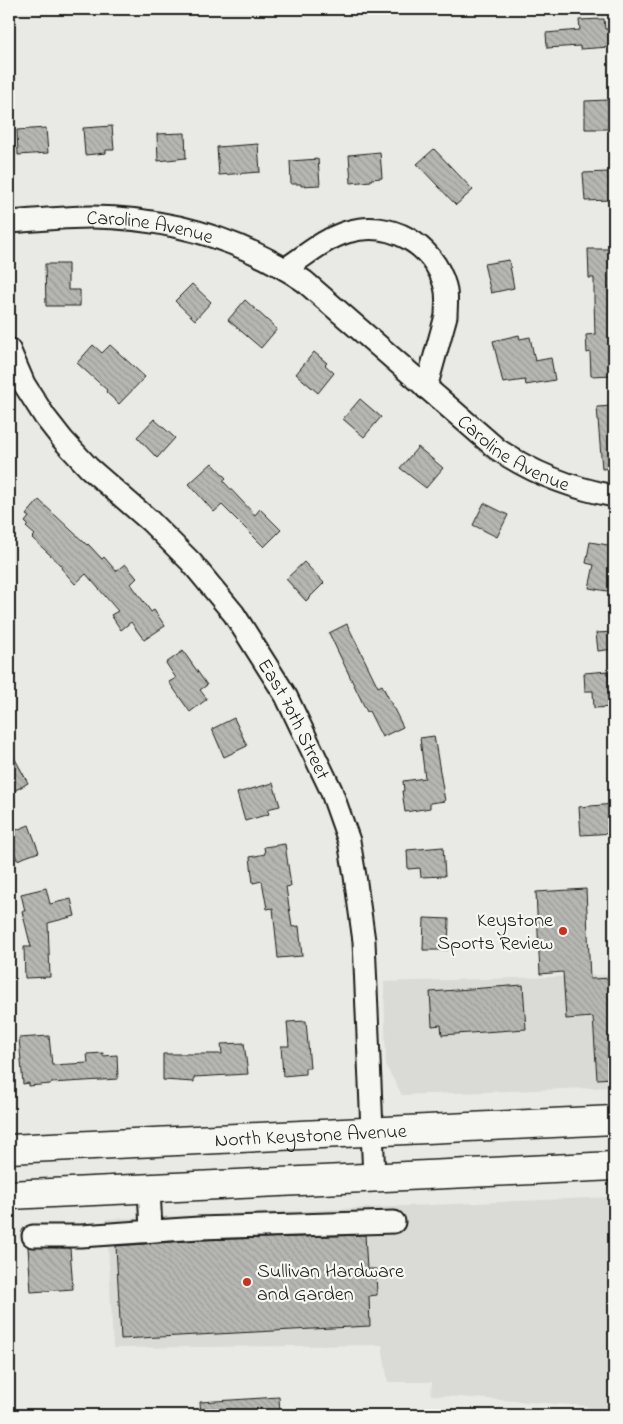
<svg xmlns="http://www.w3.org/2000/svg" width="623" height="1424" font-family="'Indie Flower',sans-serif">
<defs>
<pattern id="building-back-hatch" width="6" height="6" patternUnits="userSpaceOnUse" patternTransform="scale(1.25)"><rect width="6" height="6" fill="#b6b6b3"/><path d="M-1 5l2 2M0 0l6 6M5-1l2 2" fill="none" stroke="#9c9c99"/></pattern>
</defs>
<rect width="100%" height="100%" fill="#e9e9e5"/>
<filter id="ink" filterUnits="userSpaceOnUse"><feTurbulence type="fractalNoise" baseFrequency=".02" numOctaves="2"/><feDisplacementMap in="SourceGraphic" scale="10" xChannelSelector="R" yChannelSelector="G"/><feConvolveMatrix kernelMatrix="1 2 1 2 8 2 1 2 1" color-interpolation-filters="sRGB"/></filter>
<g filter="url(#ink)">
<g fill="#dadad6">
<polygon points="614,975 614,1087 402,1095 386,1066 384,982"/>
<polygon points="614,1197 614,1415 588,1415 587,1406 431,1395 432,1382 388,1382 382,1345 113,1348 107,1219"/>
</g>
<g fill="url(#building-back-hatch)" stroke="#1c1c1c">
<polygon points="604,19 605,29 609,29 610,47 580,49 580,46 547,48 546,33 580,30 579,20"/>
<polygon points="608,100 610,129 585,129 585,101"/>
<polygon points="112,126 114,150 106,150 106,153 85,155 83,128"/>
<polygon points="46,128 48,153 18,155 17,130"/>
<polygon points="185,133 186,158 158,161 157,134"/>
<polygon points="258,144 260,172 219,175 217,147"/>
<polygon points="434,149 473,190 456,205 417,164"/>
<polygon points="380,152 382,178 371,179 371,181 351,183 349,155"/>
<polygon points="318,159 320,185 301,186 301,184 291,184 290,161"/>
<polygon points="608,172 610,200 585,201 583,173"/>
<polygon points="588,249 613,249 614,257 614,375 591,376 590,352 587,353 586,335 595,334 594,300 594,278 589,278"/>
<polygon points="509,260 514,288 491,293 484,264"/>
<polygon points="45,264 68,264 68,290 80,290 80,306 46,306"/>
<polygon points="192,284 211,302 195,320 175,301"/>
<polygon points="245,300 277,329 261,348 228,320"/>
<polygon points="519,335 520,339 530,337 535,361 551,358 555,380 526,385 525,380 503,383 493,341"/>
<polygon points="93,345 102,353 110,345 145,377 119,404 106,392 107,390 77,363"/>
<polygon points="314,352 327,363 325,365 334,373 318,393 296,374"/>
<polygon points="360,399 381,417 364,437 343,419"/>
<polygon points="613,406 614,468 602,469 597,407"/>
<polygon points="154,419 175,438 157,458 137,437"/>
<polygon points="418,447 443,468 426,488 400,468"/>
<polygon points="212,463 226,478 223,481 255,515 260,509 281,530 264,547 222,505 214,512 189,484"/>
<polygon points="39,500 87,545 88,544 102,559 104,557 116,571 125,564 137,578 131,584 151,612 154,610 165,626 144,640 131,622 121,630 111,615 118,611 86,574 75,584 61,568 62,566 32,538 35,535 26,527 28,525 25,522 29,517 26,515"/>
<polygon points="484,503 508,515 497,537 473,525"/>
<polygon points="590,542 614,546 614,583 613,592 589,588 594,565 586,563"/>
<polygon points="304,562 324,583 306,601 286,579"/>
<polygon points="347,624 378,687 382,685 403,727 382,737 369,711 367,712 329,633"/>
<polygon points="614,632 614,649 598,651 596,633"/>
<polygon points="183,651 207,685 200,690 207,699 190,712 169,682 176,678 166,663"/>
<polygon points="608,671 610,691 614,691 614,707 594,708 593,691 585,691 584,673"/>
<polygon points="234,718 247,746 224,757 212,729"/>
<polygon points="434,736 445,801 430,803 430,808 405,812 402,791 404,791 403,781 425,778 420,738"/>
<polygon points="9,748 28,783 9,794"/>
<polygon points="273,783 280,806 267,809 269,814 245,821 237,793"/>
<polygon points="614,804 614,833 581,835 579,807"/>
<polygon points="29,825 39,852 17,860 9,839 9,833"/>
<polygon points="285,844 291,886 286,887 292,927 299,926 302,956 278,958 273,908 267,909 262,881 253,883 250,857 265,854 264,847"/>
<polygon points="443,847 445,876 421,877 420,868 408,869 407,850"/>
<polygon points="46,888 50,904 71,899 75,916 48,923 50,977 25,978 24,947 31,947 22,911 25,911 21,894"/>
<polygon points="586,889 590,979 614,978 614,1078 597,1079 593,1017 566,1019 563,972 540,974 536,892"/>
<polygon points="424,918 449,919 448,950 423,950"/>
<polygon points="523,985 526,1029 442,1035 441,1025 432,1026 430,992"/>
<polygon points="306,1021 310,1068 305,1068 305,1074 283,1076 281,1046 289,1046 287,1022"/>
<polygon points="49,1036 52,1065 88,1063 87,1054 103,1053 103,1056 117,1055 118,1079 51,1083 51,1084 29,1086 29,1083 23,1084 19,1038"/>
<polygon points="244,1043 248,1074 194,1077 194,1082 163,1080 163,1054 222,1054 221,1044"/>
<polygon points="365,1235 367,1269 376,1269 377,1295 369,1296 370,1326 121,1339 116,1246 200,1240"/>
<polygon points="28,1247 70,1248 73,1289 31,1292"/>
<polygon points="279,1397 280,1415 201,1415 200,1402"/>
</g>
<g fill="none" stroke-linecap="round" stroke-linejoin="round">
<defs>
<g id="minor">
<path id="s1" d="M9,222C36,220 65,217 92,217C168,218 241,239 304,281L497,449C534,474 571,488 614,496"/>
<path d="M285,269C305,256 324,239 347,232C390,219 433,244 445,286C448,297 446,306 446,316L426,388"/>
<path id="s2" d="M9,349L24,384L45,417L63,440L89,468L150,521L191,562L234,614L286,696L331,790L349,841L355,876L364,941L374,1178"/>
<polyline points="149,1188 151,1231"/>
<polyline points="33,1236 81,1236 199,1228 394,1222"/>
</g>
<g id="major">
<path id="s3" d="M9,1149L614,1120"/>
<polyline points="9,1195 614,1166"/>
</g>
</defs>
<use href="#minor" stroke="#1c1c1c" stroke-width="25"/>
<use href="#major" stroke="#1c1c1c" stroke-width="31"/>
<use href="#minor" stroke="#f6f6f2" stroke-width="21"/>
<use href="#major" stroke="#f6f6f2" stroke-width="28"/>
</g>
</g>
<g fill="#c8321e" stroke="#f6f6f2" stroke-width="2">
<circle cx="563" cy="931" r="5"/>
<circle cx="247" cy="1282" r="5"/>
</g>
<g text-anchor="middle" stroke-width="4.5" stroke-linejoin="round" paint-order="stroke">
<g font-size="20" fill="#1c1c1c" stroke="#f6f6f2">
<text dy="7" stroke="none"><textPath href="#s1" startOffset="142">Caroline Avenue</textPath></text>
<text dy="7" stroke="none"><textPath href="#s1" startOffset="580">Caroline Avenue</textPath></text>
<text dy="7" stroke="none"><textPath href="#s2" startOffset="472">East 70th Street</textPath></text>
<text dy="7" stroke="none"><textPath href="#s3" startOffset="302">North Keystone Avenue</textPath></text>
</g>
<g font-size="20" fill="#1c1c1c" stroke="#f6f6f2" text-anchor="end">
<text x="553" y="926">Keystone<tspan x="553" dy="23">Sports Review</tspan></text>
<text x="257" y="1277" text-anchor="start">Sullivan Hardware<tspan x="257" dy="23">and Garden</tspan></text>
</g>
</g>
<rect width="623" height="1424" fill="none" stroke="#f6f6f2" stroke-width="30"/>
<rect x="15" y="15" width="593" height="1394" fill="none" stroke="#1c1c1c" stroke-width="2" filter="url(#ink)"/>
</svg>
